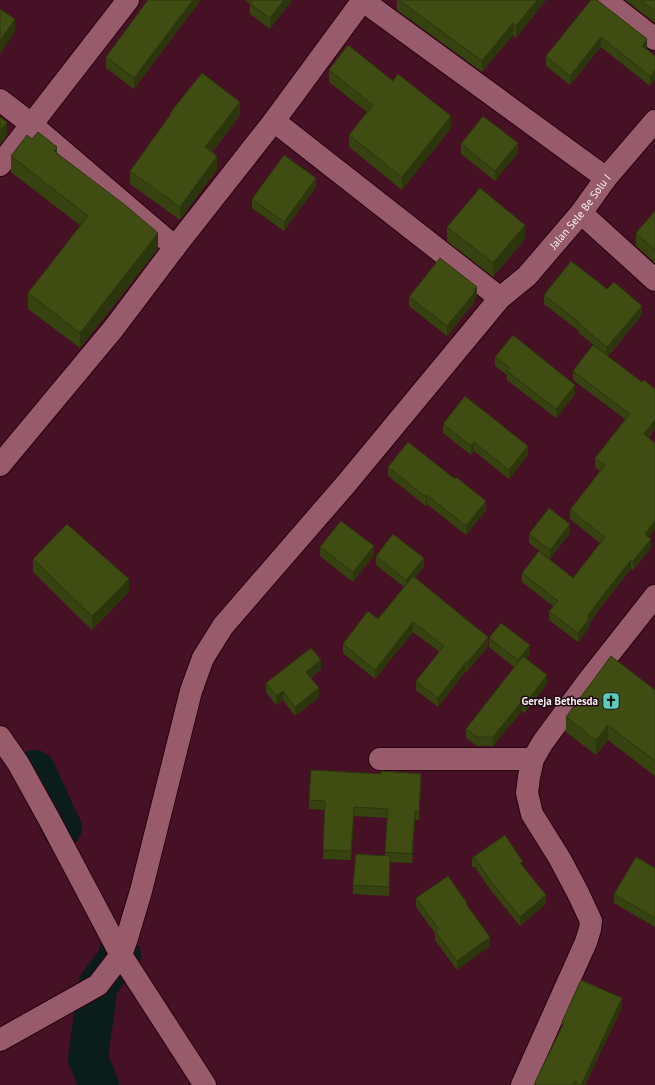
<svg xmlns="http://www.w3.org/2000/svg" width="655" height="1085" font-family="'PT Sans',sans-serif">
<rect width="100%" height="100%" fill="#471125"/>
<g fill="none" stroke-linecap="round" stroke-linejoin="round">
<g stroke="#0b1d1a" stroke-width="40">
<polyline points="35,770 62,828"/>
<polyline points="99,1085 88,1058 98,985 121,955 119,952"/>
</g>
<defs>
<g id="minor">
<polyline points="362,0 606,178"/>
<polyline points="605,0 655,39"/>
<polyline points="0,100 31,124 175,247"/>
<polyline points="274,121 500,298"/>
<polyline points="0,165 128,0"/>
<polyline points="581,213 655,280"/>
<polyline points="0,465 114,328 175,247 274,121 363,0"/>
<polyline points="0,737 18,763 49,819 121,955 205,1085"/>
<polyline points="380,759 533,759"/>
<path id="s1" d="M0,1040L98,985L121,955L127,938L141,891L191,691L203,658L223,626L346,484L500,298L527,276L581,213L606,178L655,121"/>
<polyline points="522,1085 586,942 590,929 591,921 579,895 560,859 532,814 527,793 529,777 533,759 543,742 588,681 655,596"/>
</g>
</defs>
<use href="#minor" stroke="#26010e" stroke-width="24"/>
<use href="#minor" stroke="#985b6c" stroke-width="22"/>
</g>
<g fill="#36420f">
<polygon points="148,0 134,89 106,68 106,57"/>
<polygon points="245,0 292,0 270,29 250,14 250,4"/>
<polygon points="397,0 546,0 516,38 513,35 482,72 397,10"/>
<polygon points="591,0 647,48 646,49 655,56 650,86 601,47 570,85 546,66 546,56"/>
<polygon points="625,0 655,0 655,23"/>
<polygon points="329,70 393,81 451,128 402,190 349,147 349,135 367,112 329,82"/>
<polygon points="170,113 240,115 212,152 217,169 180,220 130,184 130,171 170,115"/>
<polygon points="32,139 57,153 158,249 80,348 28,309 28,293 81,226 11,172 11,156"/>
<polygon points="461,144 518,153 495,181 461,154"/>
<polygon points="316,187 284,231 252,208 252,199"/>
<polygon points="655,211 655,263 636,246 636,233"/>
<polygon points="447,227 525,239 493,277 447,241"/>
<polygon points="607,289 642,315 608,356 648,438 655,529 649,537 651,548 633,570 631,569 600,608 589,624 589,628 578,642 549,620 549,611 553,606 522,582 522,573 573,578 600,543 570,519 570,510 600,471 595,467 595,458 625,419 573,380 573,371 596,347 579,333 579,331 544,304 544,295"/>
<polygon points="477,296 475,298 475,301 447,336 409,306 409,297"/>
<polygon points="495,357 575,394 556,418 507,380 507,375 495,366"/>
<polygon points="443,424 528,455 509,479 474,451 471,455 443,433"/>
<polygon points="388,467 486,510 466,535 427,504 426,506 388,476"/>
<polygon points="570,533 550,559 529,543 529,534"/>
<polygon points="320,547 374,555 353,582 320,556"/>
<polygon points="376,556 424,567 415,578 488,646 467,672 466,671 438,707 416,690 416,681 440,652 413,632 375,679 343,653 343,644 378,619 404,587 376,565"/>
<polygon points="33,559 129,592 92,630 33,572"/>
<polygon points="489,638 530,654 527,658 547,684 525,713 522,711 493,746 477,746 466,738 466,729 514,667 489,647"/>
<polygon points="321,669 311,678 319,697 295,716 283,700 276,705 266,692 266,683"/>
<polygon points="655,690 655,776 608,740 596,755 566,732 566,717"/>
<polygon points="421,783 419,820 415,820 412,863 390,862 389,896 353,894 353,885 385,856 387,818 354,816 351,860 323,859 325,810 309,809 309,800"/>
<polygon points="505,835 523,866 546,904 520,926 489,888 475,867 472,867 472,858"/>
<polygon points="655,868 655,927 614,903 614,894"/>
<polygon points="416,898 467,905 490,946 457,970 435,940 435,933 416,907"/>
<polygon points="622,1007 585,1085 534,1085 562,1026 562,1022"/>
</g>
<g fill="#2c360d">
<polygon points="193,0 201,0 134,89 134,78"/>
<polygon points="284,0 292,0 270,29 270,18"/>
<polygon points="537,0 546,0 516,38 516,26"/>
<polygon points="15,19 15,32 0,54 0,41"/>
<polygon points="513,23 513,35 482,72 482,61"/>
<polygon points="601,37 601,47 570,85 570,76"/>
<polygon points="647,39 647,48 642,55 642,46"/>
<polygon points="655,70 655,80 650,86 650,76"/>
<polygon points="240,102 240,115 205,160 205,147"/>
<polygon points="451,116 451,128 402,190 402,177"/>
<polygon points="7,122 7,136 0,145 0,131"/>
<polygon points="518,143 518,153 495,181 495,171"/>
<polygon points="57,147 57,163 54,151"/>
<polygon points="217,156 217,169 180,220 180,207"/>
<polygon points="316,178 316,187 284,231 284,222"/>
<polygon points="525,225 525,239 493,277 493,263"/>
<polygon points="158,233 158,249 80,348 80,333"/>
<polygon points="477,287 477,296 475,298 475,301 447,336 447,326"/>
<polygon points="642,306 642,315 607,356 607,347"/>
<polygon points="575,385 575,394 556,418 556,409"/>
<polygon points="655,420 655,429 644,443 644,434"/>
<polygon points="474,442 474,451 471,455 471,446"/>
<polygon points="528,446 528,455 509,479 509,470"/>
<polygon points="427,495 427,504 426,506 426,497"/>
<polygon points="486,501 486,510 466,535 466,526"/>
<polygon points="655,520 655,529 645,543 645,534"/>
<polygon points="570,524 570,533 550,559 550,550"/>
<polygon points="651,539 651,548 633,570 633,561"/>
<polygon points="374,546 374,555 353,582 353,572"/>
<polygon points="424,558 424,567 406,589 406,580"/>
<polygon points="631,560 631,569 600,608 589,624 589,628 578,642 578,633 587,617 600,599"/>
<polygon points="129,579 129,592 92,630 92,616"/>
<polygon points="413,622 413,632 375,679 375,670"/>
<polygon points="488,637 488,646 467,672 467,663"/>
<polygon points="530,645 530,654 518,670 518,660"/>
<polygon points="321,660 321,669 306,681 306,672"/>
<polygon points="466,662 466,671 438,707 438,698"/>
<polygon points="547,675 547,684 525,713 525,704"/>
<polygon points="319,688 319,697 295,716 295,707"/>
<polygon points="283,691 283,700 276,705 276,696"/>
<polygon points="522,701 522,711 493,746 493,737"/>
<polygon points="608,725 608,740 596,755 596,740"/>
<polygon points="421,774 421,783 419,820 419,811"/>
<polygon points="354,807 354,816 351,860 351,851"/>
<polygon points="415,811 415,820 412,863 412,854"/>
<polygon points="390,856 390,865 389,896 389,887"/>
<polygon points="546,895 546,904 520,926 520,917"/>
<polygon points="490,937 490,946 457,970 457,961"/>
<polygon points="622,998 622,1007 585,1085 581,1085"/>
</g>
<g fill="#3f4d12" stroke="#2c360d">
<polygon points="148,0 193,0 134,78 106,57"/>
<polygon points="253,0 284,0 270,18 250,4"/>
<polygon points="399,0 537,0 516,26 513,23 482,61"/>
<polygon points="591,0 597,0 647,39 642,46 655,56 655,70 650,76 601,37 570,76 546,56"/>
<polygon points="641,0 655,0 655,11"/>
<polygon points="0,9 15,19 0,41"/>
<polygon points="348,45 393,81 398,74 451,116 402,177 349,135 373,105 329,70"/>
<polygon points="202,73 240,102 205,147 217,156 180,207 130,171 171,114 170,113"/>
<polygon points="483,116 518,143 495,171 461,144"/>
<polygon points="0,117 7,122 0,131"/>
<polygon points="38,132 57,147 54,151 125,205 158,233 80,333 28,293 88,216 11,156 27,135 32,139"/>
<polygon points="284,155 316,178 284,222 252,199"/>
<polygon points="480,188 525,225 493,263 447,227"/>
<polygon points="655,211 655,250 636,233"/>
<polygon points="440,258 477,287 473,291 475,292 447,326 409,297"/>
<polygon points="571,261 607,289 614,282 642,306 607,347 579,324 580,323 544,295"/>
<polygon points="513,335 575,385 556,409 507,371 510,368 495,357"/>
<polygon points="593,345 642,382 644,380 655,389 655,420 644,434 655,443 655,520 645,534 651,539 633,561 631,560 600,599 587,617 589,619 578,633 549,611 558,601 522,573 539,551 573,578 605,537 570,510 605,465 595,458 630,414 573,371"/>
<polygon points="465,396 528,446 509,470 474,442 471,446 443,424"/>
<polygon points="408,442 455,479 456,477 486,501 466,526 427,495 426,497 388,467"/>
<polygon points="549,508 570,524 550,550 529,534"/>
<polygon points="341,521 374,546 353,572 320,547"/>
<polygon points="67,524 129,579 92,616 33,559"/>
<polygon points="393,534 424,558 406,580 376,556"/>
<polygon points="413,576 488,637 467,663 466,662 438,698 416,681 444,646 413,622 375,670 343,644 368,611 378,619"/>
<polygon points="501,623 530,645 518,660 489,638"/>
<polygon points="311,648 321,660 306,672 319,688 295,707 283,691 276,696 266,683"/>
<polygon points="523,656 547,675 525,704 522,701 493,737 477,737 466,729"/>
<polygon points="611,656 655,690 655,761 608,725 596,740 566,717"/>
<polygon points="311,770 381,774 381,771 421,774 419,811 415,811 412,854 385,852 388,809 354,807 351,851 323,850 325,801 309,800"/>
<polygon points="505,835 523,862 520,863 546,895 520,917 489,879 475,858 472,858"/>
<polygon points="356,854 390,856 389,887 353,885"/>
<polygon points="636,857 655,868 655,918 614,894"/>
<polygon points="448,876 467,903 466,904 490,937 457,961 435,931 439,929 416,898"/>
<polygon points="581,980 622,998 581,1085 575,1081 573,1085 534,1085 537,1078 564,1023 562,1022"/>
</g>
<defs>
<symbol id="church-square" viewBox="-11 -11 22 22"><rect x="-9" y="-9" width="18" height="18" rx="4" fill="#5acebc" stroke="#1f080f"/><path d="M-1.2-6h2.4v3.5h3.3v2.4h-3.3V6h-2.4V-.1h-3.3v-2.4h3.3Z" fill="#111"/></symbol>
</defs>
<g fill-rule="evenodd">
<use href="#church-square" x="601" y="691" width="20" height="20"/>
</g>
<g text-anchor="middle" stroke-width="3" stroke-linejoin="round" paint-order="stroke">
<g font-size="11" fill="#faf3f5" stroke="#1f080f">
<text dy="4" stroke="none"><textPath href="#s1" startOffset="1044">Jalan Sele Be Solu I</textPath></text>
</g>
<g font-size="11" font-weight="bold" fill="#faf3f5" stroke="#1f080f" text-anchor="end">
<text x="598" y="705">Gereja Bethesda</text>
</g>
</g>
</svg>
